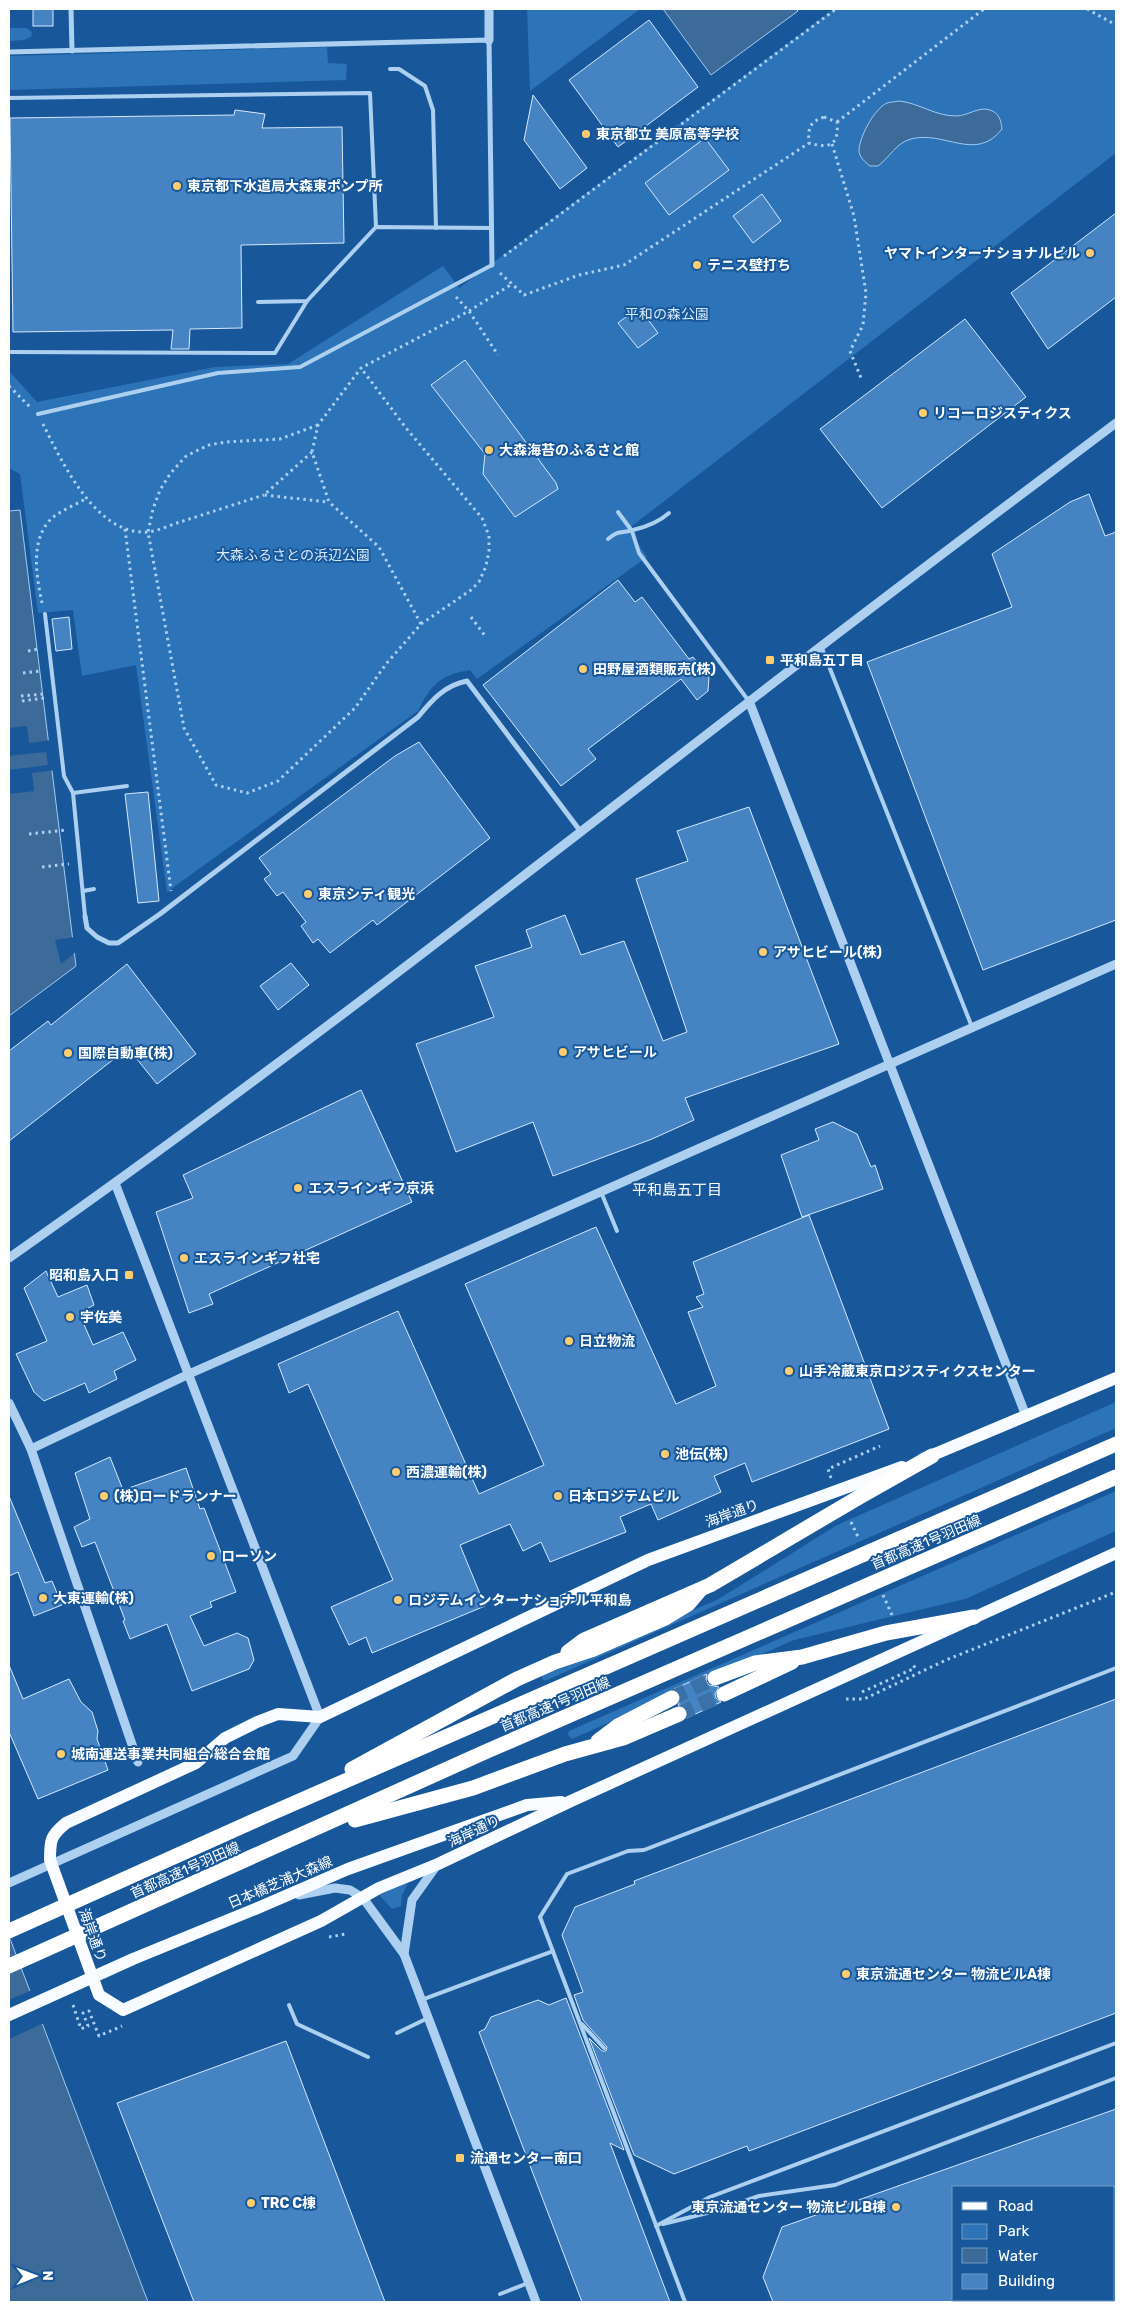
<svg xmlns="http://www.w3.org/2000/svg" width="1125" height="2311" font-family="Rubik,'Noto Sans JP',sans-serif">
<rect width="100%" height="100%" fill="#18589a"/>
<g fill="#2c73b7">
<polygon points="527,9 640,9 530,91"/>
<path d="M834,9H1116V153L628,529L647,557L477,679L470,670C441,675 431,684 418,711L167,892L136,665L82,676L73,610L38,613L20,474L9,468V371L37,402L215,367L288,364L443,266L459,288Z"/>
<polygon points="9,28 27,28 32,32 31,37 24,40 9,41"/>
<polygon points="327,47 328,63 347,64 346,80 9,90 9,56"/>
<polygon points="1116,1402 1116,1428 545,1681 542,1679 542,1674 717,1600 837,1525"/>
<polygon points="1116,1491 1116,1531 965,1599 794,1640 572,1739 568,1735 569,1731"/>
<polygon points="408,1883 402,1895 401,1906 392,1909 380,1896 381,1893"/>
</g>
<g fill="#3c6a99" stroke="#a0cbf4">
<polygon points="663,9 796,9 798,11 711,75"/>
<path d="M899,101C919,103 935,116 956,116C968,116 979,106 990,110C999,113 1001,120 1002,129C976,163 944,130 911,139C896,143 890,157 878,166H870C865,162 859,157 859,150C860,136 874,109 887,103C890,102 895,102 899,101Z"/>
<polygon points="20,510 76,966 9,1016 9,511"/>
<polygon points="9,1936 148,2302 9,2302"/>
</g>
<g fill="#18589a">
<polygon points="27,726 29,743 51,740 55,770 32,773 34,791 9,794 9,770 48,765 46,752 9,756 9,728"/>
<polygon points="75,937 77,951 61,964 55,940"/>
<polygon points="32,1990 44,2023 9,2039 9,2000"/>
</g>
<g fill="#4583c2" stroke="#d5e9fc">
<rect x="33" y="9" width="20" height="17"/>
<polygon points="649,20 698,87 618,147 569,80"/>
<polygon points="533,95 587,168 560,189 524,140"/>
<polygon points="235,110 265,114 262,128 342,127 344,243 241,245 242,328 190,329 189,349 171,349 173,330 13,332 10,118 234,115"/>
<polygon points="705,138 729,170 669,215 645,183"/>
<polygon points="762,194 781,221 753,243 733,216"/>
<polygon points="1116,213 1116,297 1048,349 1011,293"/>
<polygon points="639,307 658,333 638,348 618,323"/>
<polygon points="965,319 1026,397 882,508 820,429"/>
<polygon points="465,360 556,483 558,489 515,517 483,474 485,454 431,385"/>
<polygon points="1089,494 1105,536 1116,532 1116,920 983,970 867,662 1012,607 992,554 1070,502"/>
<polygon points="618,580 635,602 642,597 689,659 693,657 709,677 708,691 697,700 681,679 588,749 596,759 561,786 483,685"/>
<polygon points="69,617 72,649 56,651 52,619"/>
<polygon points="419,742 490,838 377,925 373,920 330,953 318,939 313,943 301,926 306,922 283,892 277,896 264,879 271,874 259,858 395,756"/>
<polygon points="148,792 159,901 138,903 125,794"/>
<polygon points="749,807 839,1044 685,1098 694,1120 652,1139 553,1176 533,1122 456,1152 416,1044 494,1017 475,966 532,947 526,930 565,915 581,955 624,941 663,1041 687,1032 636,879 688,861 677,831"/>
<polygon points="291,963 309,985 278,1010 260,986"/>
<polygon points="127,964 196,1054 157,1084 128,1048 9,1141 9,1051 48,1021 51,1025"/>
<polygon points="361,1090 412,1202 209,1294 213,1304 189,1313 156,1212 193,1198 183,1175"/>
<polygon points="833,1122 857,1134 871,1167 875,1165 883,1189 802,1217 781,1155 819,1140 815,1129"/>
<polygon points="809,1215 889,1429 752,1482 745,1463 714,1476 721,1492 658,1520 651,1504 620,1517 626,1532 550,1562 541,1542 523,1551 510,1524 460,1545 485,1606 372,1653 366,1637 349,1645 331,1607 393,1580 308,1384 289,1393 278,1364 398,1311 479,1494 544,1465 465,1284 596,1227 676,1404 716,1386 688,1312 703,1307 696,1297 704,1294 693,1262"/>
<polygon points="46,1271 58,1297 87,1285 94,1305 79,1313 93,1345 123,1332 136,1360 114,1371 117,1379 89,1393 85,1383 44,1401 34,1392 16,1354 47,1341 24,1288"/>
<polygon points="110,1457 123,1490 186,1468 200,1509 204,1508 236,1592 210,1602 212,1607 190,1616 204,1646 237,1633 248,1638 254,1660 249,1669 192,1691 167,1624 130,1639 123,1621 125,1620 95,1542 82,1547 74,1527 90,1519 75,1473"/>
<polygon points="9,1496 45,1583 52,1581 62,1605 34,1616 18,1572 9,1576"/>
<polygon points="9,1665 23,1699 69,1679 81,1702 92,1712 98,1731 97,1739 108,1770 38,1799 9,1732"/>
<polygon points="707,1674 706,1681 709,1685 719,1687 715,1694 716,1698 721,1702 687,1718 687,1710 684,1706 678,1705 681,1699 680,1694 674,1689"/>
<polygon points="1116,1699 1116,2013 749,2151 747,2146 674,2174 634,2155 589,2038 602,2051 606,2051 607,2047 583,2020 574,1995 583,1992 562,1935 575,1907 635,1884 634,1881"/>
<polygon points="566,1998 624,2150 610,2143 670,2302 582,2302 479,2032 485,2029 491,2017 538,2000 549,2005"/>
<polygon points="286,2041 385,2302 194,2302 117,2103"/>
<polygon points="1116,2109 1116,2187 954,2187 954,2302 773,2302 763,2277 782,2227"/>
</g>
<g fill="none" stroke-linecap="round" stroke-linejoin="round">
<g stroke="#3b71a9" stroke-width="15" stroke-dasharray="15 8" stroke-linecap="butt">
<polyline points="672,1698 715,1678"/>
<polyline points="679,1714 724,1694"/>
</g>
<g stroke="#add0f1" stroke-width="3" stroke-dasharray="2.5 4" stroke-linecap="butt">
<polyline points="1087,9 1116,25"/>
<path d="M824,117L837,122C839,145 830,149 809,143C808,129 809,122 824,117Z"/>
<polyline points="837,122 984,9"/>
<polyline points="832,144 854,216 866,293 863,325 850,351 861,378"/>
<polyline points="504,256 836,9"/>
<polyline points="500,273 524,295 579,275 624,265 809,143"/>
<polyline points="456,297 469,311 498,355"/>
<polyline points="9,386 30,407"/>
<path d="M43,424C62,462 96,536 148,532C158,531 170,525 180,522C208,513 236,504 264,495"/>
<polyline points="318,425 280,439 226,442 209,445 194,452 185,457 170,474 160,490 153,509 148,532 184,728 216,785 247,793 278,781 355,708 386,664 421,624 471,590 479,582 486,566 489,551 489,536 482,518 406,428 361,368"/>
<polyline points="312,452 264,495 328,502"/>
<polyline points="125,529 171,891"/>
<path d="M42,603C36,575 29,534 56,515C65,509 77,504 87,498"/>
<polyline points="471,617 485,636"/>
<polyline points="421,624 379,547 329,502 312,452 318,425 361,368 469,311 512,284"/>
<polyline points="28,651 38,649"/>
<polyline points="23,673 41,671"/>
<polyline points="21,696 44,694"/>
<polyline points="22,701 44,698"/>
<polyline points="29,834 66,830"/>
<polyline points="42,867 69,864"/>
<polyline points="831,1478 828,1469 880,1446"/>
<polyline points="851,1522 859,1539"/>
<polyline points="883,1595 892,1615"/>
<polyline points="862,1692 915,1668 912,1662"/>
<polyline points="846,1699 864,1699 946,1660 1116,1592"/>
<polyline points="329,1937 346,1934"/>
<polyline points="73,2005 81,2029 88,2026 83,2013 89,2011 99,2036 122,2026"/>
</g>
<g stroke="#add0f1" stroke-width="4">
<polyline points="390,69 399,69 425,86 433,110 436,228"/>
<polyline points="9,98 370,93 376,227"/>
<polyline points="258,302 307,301 376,227 491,228"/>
<polyline points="9,352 275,353 307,301"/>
<polyline points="38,414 218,373 300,367 492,265"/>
<polyline points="618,512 632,531 639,553 748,700"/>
<path d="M608,539C621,529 620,534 633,530C646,527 660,521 669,513"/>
<polyline points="45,614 64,776 73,793 85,916"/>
<polyline points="821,646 972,1027"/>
<polyline points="73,793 127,786"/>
<polyline points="83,891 94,889"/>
<polyline points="601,1192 617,1231"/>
<polyline points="421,2000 553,1951"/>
<polyline points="289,2005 297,2024 368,2057"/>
<polyline points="582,2024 604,2048"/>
<polyline points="397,2033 428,2018"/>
<polyline points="663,2224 719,2210 759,2196 835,2185 1116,2078"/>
<polyline points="656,2226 710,2197 1116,2043"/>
<polyline points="500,2294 528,2283"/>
<polyline points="685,2302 540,1917 567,1874 628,1851 644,1850 1116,1668"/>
</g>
<g stroke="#add0f1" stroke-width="5">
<polyline points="71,9 72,51"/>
<polyline points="9,52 489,40 492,265"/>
<path d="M85,916L87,928L97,937L109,943H118L160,914L418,717C432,700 445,685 467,681L581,832"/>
</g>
<g stroke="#add0f1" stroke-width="9">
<polyline points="489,9 489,40"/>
<polyline points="749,701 1026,1416"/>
<path d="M9,1258C262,1081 505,890 750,701C871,607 994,515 1116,423"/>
<polyline points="9,1403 31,1449 138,1762"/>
<polyline points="31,1449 189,1374 1116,964"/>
<polyline points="9,1883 293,1756 320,1717 115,1183"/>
<polyline points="299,1895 335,1888 350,1890 363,1898 404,1954 536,2302"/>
<polyline points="404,1954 412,1900 437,1865"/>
</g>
<g stroke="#f8fbff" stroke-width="12">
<polyline points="923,1459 1116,1378"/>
<path d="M902,1467L648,1560L320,1717L278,1714L257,1722L225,1738L196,1763L66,1823C50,1836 50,1841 50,1860L99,1995L123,2010L321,1921L379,1888L438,1864L571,1801L1116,1553"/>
<polyline points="9,2015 133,1959 260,1907 348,1869 527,1805 561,1802"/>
</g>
<g stroke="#fff" stroke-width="15">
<polyline points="568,1652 584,1640 710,1585 861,1496 932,1456"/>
<polyline points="715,1678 755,1663 802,1657 886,1633 974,1617"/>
<polyline points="724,1694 792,1662"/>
<polyline points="598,1741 618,1726 672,1698"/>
<polyline points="352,1769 517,1679 555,1662 591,1650 665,1618 688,1604 700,1590"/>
<polyline points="355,1820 473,1788 565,1754 623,1738 679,1714"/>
<polyline points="9,1931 265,1816 1116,1444"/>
<polyline points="9,1966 485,1752 1116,1477"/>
</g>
</g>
<g fill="#ffcd6e" stroke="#18589a" stroke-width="2">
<circle cx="586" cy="134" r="5"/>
<circle cx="177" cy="186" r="5"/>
<circle cx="1090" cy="253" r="5"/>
<circle cx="697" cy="265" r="5"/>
<circle cx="923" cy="413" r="5"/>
<circle cx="489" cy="450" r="5"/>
<rect x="765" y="655" width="10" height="10" rx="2.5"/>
<circle cx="583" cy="669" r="5"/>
<circle cx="308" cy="894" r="5"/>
<circle cx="763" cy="952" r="5"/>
<circle cx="563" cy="1052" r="5"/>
<circle cx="68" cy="1053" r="5"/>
<circle cx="298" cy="1188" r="5"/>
<circle cx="184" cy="1258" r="5"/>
<rect x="124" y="1270" width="10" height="10" rx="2.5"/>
<circle cx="70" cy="1317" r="5"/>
<circle cx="569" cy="1341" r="5"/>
<circle cx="789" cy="1371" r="5"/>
<circle cx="665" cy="1454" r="5"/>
<circle cx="396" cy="1472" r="5"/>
<circle cx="104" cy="1496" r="5"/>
<circle cx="558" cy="1496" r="5"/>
<circle cx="211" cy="1556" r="5"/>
<circle cx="43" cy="1598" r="5"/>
<circle cx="398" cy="1600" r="5"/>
<circle cx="61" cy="1754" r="5"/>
<circle cx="846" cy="1974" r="5"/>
<rect x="455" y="2153" width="10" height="10" rx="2.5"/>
<circle cx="251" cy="2203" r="5"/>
<circle cx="896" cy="2207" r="5"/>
</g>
<g text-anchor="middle" stroke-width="4" stroke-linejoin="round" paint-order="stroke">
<g font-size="14" font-weight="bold" fill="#fff" stroke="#18589a" text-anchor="start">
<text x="596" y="139">東京都立 美原高等学校</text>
<text x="187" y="191">東京都下水道局大森東ポンプ所</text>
<text x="1080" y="258" text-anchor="end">ヤマトインターナショナルビル</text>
<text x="707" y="270">テニス壁打ち</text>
<text x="933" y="418">リコーロジスティクス</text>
<text x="499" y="455">大森海苔のふるさと館</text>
<text x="780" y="665">平和島五丁目</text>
<text x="593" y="674">田野屋酒類販売(株)</text>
<text x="318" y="899">東京シティ観光</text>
<text x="773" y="957">アサヒビール(株)</text>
<text x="573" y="1057">アサヒビール</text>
<text x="78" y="1058">国際自動車(株)</text>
<text x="308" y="1193">エスラインギフ京浜</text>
<text x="194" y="1263">エスラインギフ社宅</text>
<text x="119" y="1280" text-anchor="end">昭和島入口</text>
<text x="80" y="1322">宇佐美</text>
<text x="579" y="1346">日立物流</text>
<text x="799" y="1376">山手冷蔵東京ロジスティクスセンター</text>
<text x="675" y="1459">池伝(株)</text>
<text x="406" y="1477">西濃運輸(株)</text>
<text x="114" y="1501">(株)ロードランナー</text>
<text x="568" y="1501">日本ロジテムビル</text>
<text x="221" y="1561">ローソン</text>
<text x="53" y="1603">大東運輸(株)</text>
<text x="408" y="1605">ロジテムインターナショナル平和島</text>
<text x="71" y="1759">城南運送事業共同組合 総合会館</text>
<text x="856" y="1979">東京流通センター 物流ビルA棟</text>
<text x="470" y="2163">流通センター南口</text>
<text x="261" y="2208">TRC C棟</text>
<text x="886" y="2212" text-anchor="end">東京流通センター 物流ビルB棟</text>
</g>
<g font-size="14" fill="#d5e9fc" stroke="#18589a">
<text x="667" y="319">平和の森公園</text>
<text x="293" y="560">大森ふるさとの浜辺公園</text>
</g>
<g font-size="14" fill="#fff" stroke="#18589a">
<text transform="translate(732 1513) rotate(-20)" y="5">海岸通り</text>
<text transform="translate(926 1542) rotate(-23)" y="5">首都高速1号羽田線</text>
<text transform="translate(555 1704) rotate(-23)" y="5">首都高速1号羽田線</text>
<text transform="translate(474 1831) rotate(-25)" y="5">海岸通り</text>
<text transform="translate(185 1870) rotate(-24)" y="5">首都高速1号羽田線</text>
<text transform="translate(280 1882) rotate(-23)" y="5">日本橋芝浦大森線</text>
<text transform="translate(93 1935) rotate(70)" y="5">海岸通り</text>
</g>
<g font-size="15" fill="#fff" stroke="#18589a">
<text x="677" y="1195">平和島五丁目</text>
</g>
</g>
<rect width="1125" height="2311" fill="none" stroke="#ffffff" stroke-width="20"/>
<rect x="952" y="2186" width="162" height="115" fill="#18589a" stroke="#749bc2"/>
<rect x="962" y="2202" width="25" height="8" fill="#f8fbff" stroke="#749bc2"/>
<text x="998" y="2211" font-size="15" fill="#ffffff">Road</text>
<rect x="962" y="2224" width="25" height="15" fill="#2c73b7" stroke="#749bc2"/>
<text x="998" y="2236" font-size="15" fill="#ffffff">Park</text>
<rect x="962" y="2248" width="25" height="15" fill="#3c6a99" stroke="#749bc2"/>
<text x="998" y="2261" font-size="15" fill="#ffffff">Water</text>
<rect x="962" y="2274" width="25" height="15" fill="#4583c2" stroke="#749bc2"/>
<text x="998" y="2286" font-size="15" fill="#ffffff">Building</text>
<g transform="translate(35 2276) rotate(89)" stroke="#18589a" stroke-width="4" paint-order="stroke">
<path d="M0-4L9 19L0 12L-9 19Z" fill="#ffffff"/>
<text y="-8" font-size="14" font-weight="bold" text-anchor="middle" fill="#ffffff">N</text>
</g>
</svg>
